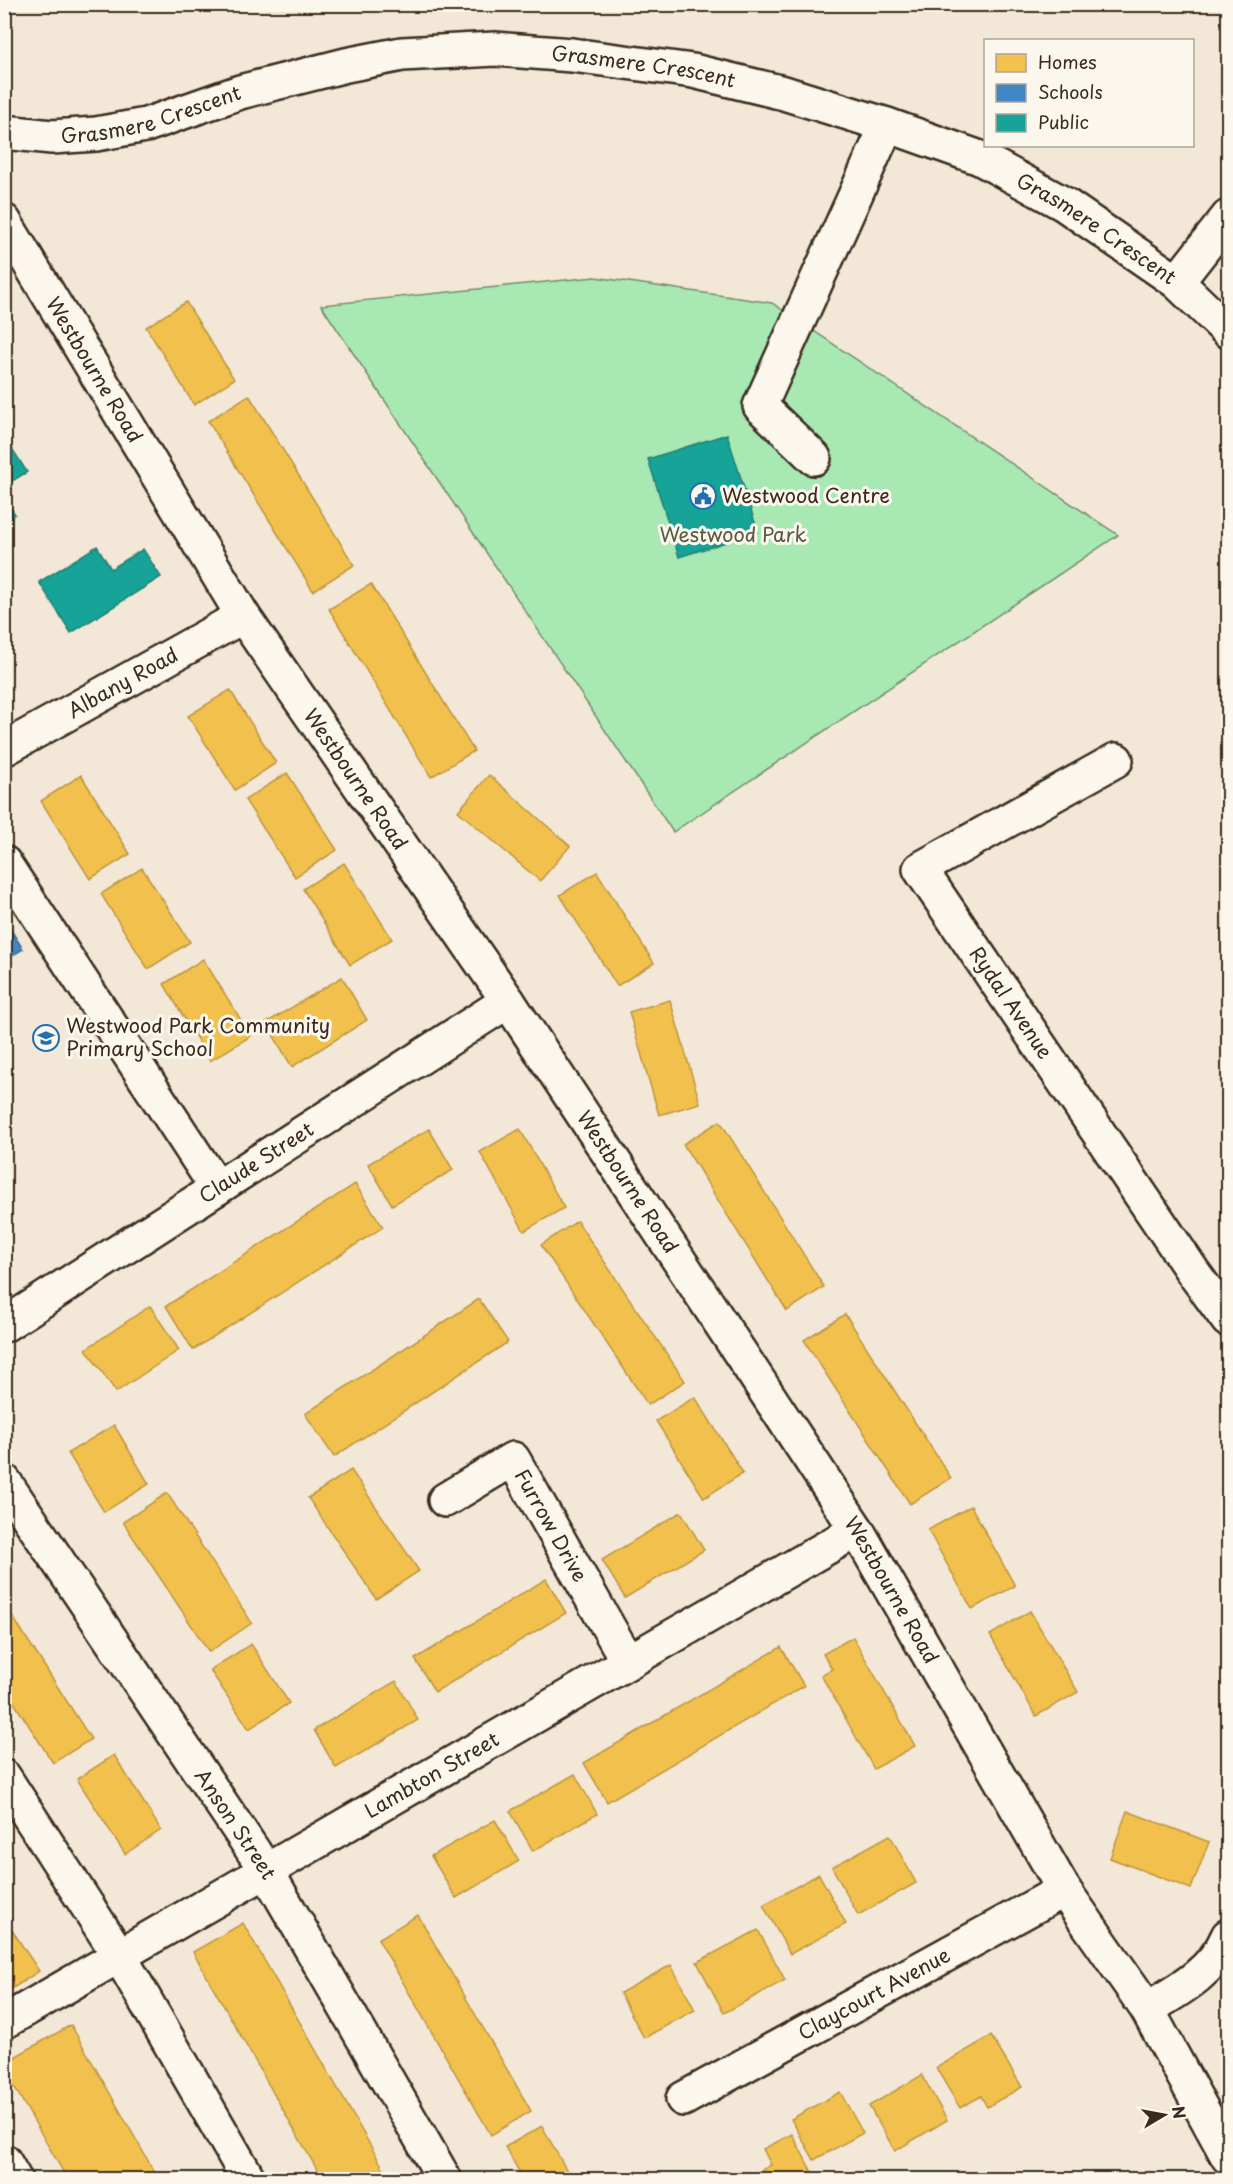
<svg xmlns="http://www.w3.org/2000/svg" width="1233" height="2184" font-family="'Playpen Sans',sans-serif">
<rect width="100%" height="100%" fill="#f3e8d7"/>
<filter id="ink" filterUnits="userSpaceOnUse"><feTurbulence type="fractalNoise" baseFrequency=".0167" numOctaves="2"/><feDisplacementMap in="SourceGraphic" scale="12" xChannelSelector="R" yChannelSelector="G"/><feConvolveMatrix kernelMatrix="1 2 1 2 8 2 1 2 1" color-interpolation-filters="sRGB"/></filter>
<g filter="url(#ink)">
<polygon fill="#a8e9b3" stroke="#728a68" stroke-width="1.5" points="595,277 772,303 1118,535 673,832 321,305"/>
<g fill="#f2c14e" stroke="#bb9440" stroke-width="1.5">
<polygon points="186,302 234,379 194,405 146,327"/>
<polygon points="249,395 354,565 313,591 208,421"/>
<polygon points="371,584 474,751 431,777 329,609"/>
<polygon points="230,690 276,763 235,790 188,716"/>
<polygon points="287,773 337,850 295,877 245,800"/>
<polygon points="81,775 130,854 90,879 41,801"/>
<polygon points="489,775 570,846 540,881 458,811"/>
<polygon points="344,863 392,939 350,965 303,889"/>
<polygon points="142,868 190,942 148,969 101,894"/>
<polygon points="597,872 654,963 617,986 560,895"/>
<polygon points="203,959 251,1036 210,1061 164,984"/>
<polygon points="342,977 367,1020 292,1067 266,1023"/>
<polygon points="670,1000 700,1103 659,1115 629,1012"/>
<polygon points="720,1121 824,1287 787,1311 683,1144"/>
<polygon points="429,1129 453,1170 392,1205 368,1164"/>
<polygon points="520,1129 564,1208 524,1231 480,1152"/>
<polygon points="355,1184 383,1227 193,1350 166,1306"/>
<polygon points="577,1221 685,1381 648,1405 541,1245"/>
<polygon points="479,1299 508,1342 334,1457 305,1414"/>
<polygon points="150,1306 179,1350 116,1392 86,1349"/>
<polygon points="845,1314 951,1478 910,1504 804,1340"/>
<polygon points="695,1397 743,1473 704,1498 656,1421"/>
<polygon points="114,1425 149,1484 104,1512 68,1453"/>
<polygon points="351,1470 419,1571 376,1599 308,1498"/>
<polygon points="167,1493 252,1623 209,1652 123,1522"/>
<polygon points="971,1506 1015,1586 972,1609 928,1530"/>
<polygon points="681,1512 704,1550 625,1598 602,1560"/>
<polygon points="546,1579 566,1613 435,1692 415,1659"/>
<polygon points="4,1603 91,1739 53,1763 4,1687"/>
<polygon points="1030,1611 1078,1692 1036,1716 990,1635"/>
<polygon points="853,1637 915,1746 874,1769 821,1675 832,1669 823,1654"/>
<polygon points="251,1644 289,1703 249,1729 210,1670"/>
<polygon points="781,1647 804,1686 607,1802 584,1763"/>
<polygon points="396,1681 418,1720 336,1768 314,1730"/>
<polygon points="114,1755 161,1830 125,1854 77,1779"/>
<polygon points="575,1774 597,1814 533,1851 510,1811"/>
<polygon points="1127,1811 1209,1842 1191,1889 1110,1858"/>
<polygon points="495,1820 519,1861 456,1898 431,1856"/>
<polygon points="890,1835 916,1883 858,1915 832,1867"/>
<polygon points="819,1874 846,1924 790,1954 763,1905"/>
<polygon points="418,1915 531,2111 491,2135 378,1939"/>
<polygon points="4,1918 39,1971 4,1994"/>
<polygon points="243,1923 390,2180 323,2180 193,1952"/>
<polygon points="758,1930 785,1980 724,2013 697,1962"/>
<polygon points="671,1965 695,2010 644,2038 620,1993"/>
<polygon points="71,2025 159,2180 68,2180 4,2069 4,2063"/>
<polygon points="991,2036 1022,2087 987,2107 981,2096 960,2108 936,2068"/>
<polygon points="922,2075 947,2120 895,2151 869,2106"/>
<polygon points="840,2092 863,2133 814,2160 791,2119"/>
<polygon points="542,2126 572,2180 524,2180 505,2147"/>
<polygon points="792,2134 816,2180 743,2180 771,2165 763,2149"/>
</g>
<polygon fill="#3f88c5" stroke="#3e6c93" stroke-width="1.5" points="4,919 23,949 4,961"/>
<g fill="#17a398" stroke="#227f73" stroke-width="1.5">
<polygon points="727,434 758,532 679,557 648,459"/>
<polygon points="4,436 27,472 4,486"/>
<polygon points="4,498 15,514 4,521"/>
<polygon points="97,546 111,569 143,549 161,577 71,633 39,582"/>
</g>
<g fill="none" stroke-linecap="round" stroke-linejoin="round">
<defs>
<g id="minor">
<path id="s1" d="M4,132L52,137L96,134L146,125L240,92L346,65L402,54L495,49L572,55L693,71L784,93L887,125L980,158L1064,204L1177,282L1228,331"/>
<path id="s2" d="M4,221L243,616L508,1001L857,1530L1064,1890L1147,2009L1228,2157"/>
<polyline points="1177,282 1228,217"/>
<polyline points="814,458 760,406 887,125"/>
<path id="s3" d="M4,749L243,616"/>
<path id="s4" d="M1116,760L920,869L1193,1272L1228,1320"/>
<polyline points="4,863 217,1188"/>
<path id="s5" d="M4,1325L508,1001"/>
<path id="s6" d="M4,1481L266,1870L445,2180"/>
<path id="s7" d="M445,1500L513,1459L628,1662"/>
<polyline points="4,1777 119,1955 249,2180"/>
<path d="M1147,2009C1179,1990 1213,1972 1228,1936"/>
<path id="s8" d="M4,2022L857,1530"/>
<path id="s9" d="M683,2099L1064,1890"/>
</g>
<polyline id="major" points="4,2161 15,2180"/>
</defs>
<use href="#minor" stroke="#3b2a1e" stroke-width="38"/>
<use href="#major" stroke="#3b2a1e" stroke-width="38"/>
<use href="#minor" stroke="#fbf7ec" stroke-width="33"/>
<use href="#major" stroke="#fbf7ec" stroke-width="33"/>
</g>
</g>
<defs>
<symbol id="civic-ring" viewBox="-11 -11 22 22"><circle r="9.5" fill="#fbf7ec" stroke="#1f6fb2" stroke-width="1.5"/><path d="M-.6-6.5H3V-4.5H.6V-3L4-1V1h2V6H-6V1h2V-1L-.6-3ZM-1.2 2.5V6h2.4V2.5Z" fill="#1f6fb2"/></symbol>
<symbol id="school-ring" viewBox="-11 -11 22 22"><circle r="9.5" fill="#fbf7ec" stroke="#1f6fb2" stroke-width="1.5"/><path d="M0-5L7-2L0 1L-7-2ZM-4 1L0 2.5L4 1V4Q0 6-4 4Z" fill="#1f6fb2"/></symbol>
</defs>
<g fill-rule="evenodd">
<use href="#civic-ring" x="688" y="481" width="30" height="30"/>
<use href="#school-ring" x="31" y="1023" width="30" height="30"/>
</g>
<g text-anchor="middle" stroke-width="6" stroke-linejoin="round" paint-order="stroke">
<g font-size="20" fill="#3b2a1e" stroke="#fbf7ec">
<text dy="7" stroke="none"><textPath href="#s1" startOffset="652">Grasmere Crescent</textPath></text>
<text dy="7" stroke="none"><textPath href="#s1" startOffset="150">Grasmere Crescent</textPath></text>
<text dy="7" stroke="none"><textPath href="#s1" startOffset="1138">Grasmere Crescent</textPath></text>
<text dy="7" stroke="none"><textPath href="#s2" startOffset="174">Westbourne Road</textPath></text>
<text dy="7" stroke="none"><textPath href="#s3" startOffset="136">Albany Road</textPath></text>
<text dy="7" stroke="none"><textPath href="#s2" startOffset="660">Westbourne Road</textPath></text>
<text dy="7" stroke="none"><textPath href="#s4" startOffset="386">Rydal Avenue</textPath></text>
<text dy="7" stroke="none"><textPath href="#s5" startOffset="300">Claude Street</textPath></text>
<text dy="7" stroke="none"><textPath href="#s2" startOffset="1146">Westbourne Road</textPath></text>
<text dy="7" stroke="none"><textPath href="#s7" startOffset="156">Furrow Drive</textPath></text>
<text dy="7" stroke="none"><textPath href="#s2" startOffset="1632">Westbourne Road</textPath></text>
<text dy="7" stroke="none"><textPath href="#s8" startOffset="494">Lambton Street</textPath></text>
<text dy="7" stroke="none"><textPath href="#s6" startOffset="414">Anson Street</textPath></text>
<text dy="7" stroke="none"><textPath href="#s9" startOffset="218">Claycourt Avenue</textPath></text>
</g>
<g font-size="20" fill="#3b2a1e" stroke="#fbf7ec" text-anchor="start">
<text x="722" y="503">Westwood Centre</text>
<text x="66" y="1033">Westwood Park Community<tspan x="66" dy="23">Primary School</tspan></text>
</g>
<g font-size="20" fill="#565a43" stroke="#fbf7ec">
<text x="733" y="542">Westwood Park</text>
</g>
</g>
<rect width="1233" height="2184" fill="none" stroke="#fbf7ec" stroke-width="24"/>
<rect x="12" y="12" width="1209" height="2160" fill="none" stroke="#3b2a1e" stroke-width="2" filter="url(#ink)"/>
<rect x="984" y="39" width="210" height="108" fill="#fbf7ec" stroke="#aea59a" stroke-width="1.5"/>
<rect x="996" y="54" width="30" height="18" fill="#f2c14e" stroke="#aea59a" stroke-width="1.5"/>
<text x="1038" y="69" font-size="18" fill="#3b2a1e">Homes</text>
<rect x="996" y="84" width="30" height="18" fill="#3f88c5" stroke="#aea59a" stroke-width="1.5"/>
<text x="1038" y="99" font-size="18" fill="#3b2a1e">Schools</text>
<rect x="996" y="114" width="30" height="18" fill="#17a398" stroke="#aea59a" stroke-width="1.5"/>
<text x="1038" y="129" font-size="18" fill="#3b2a1e">Public</text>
<g transform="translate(1164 2115) rotate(80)" stroke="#fbf7ec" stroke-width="4.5" paint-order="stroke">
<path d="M0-4.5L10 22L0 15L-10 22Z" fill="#3b2a1e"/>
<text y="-9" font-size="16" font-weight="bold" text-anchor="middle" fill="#3b2a1e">N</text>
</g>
</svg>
